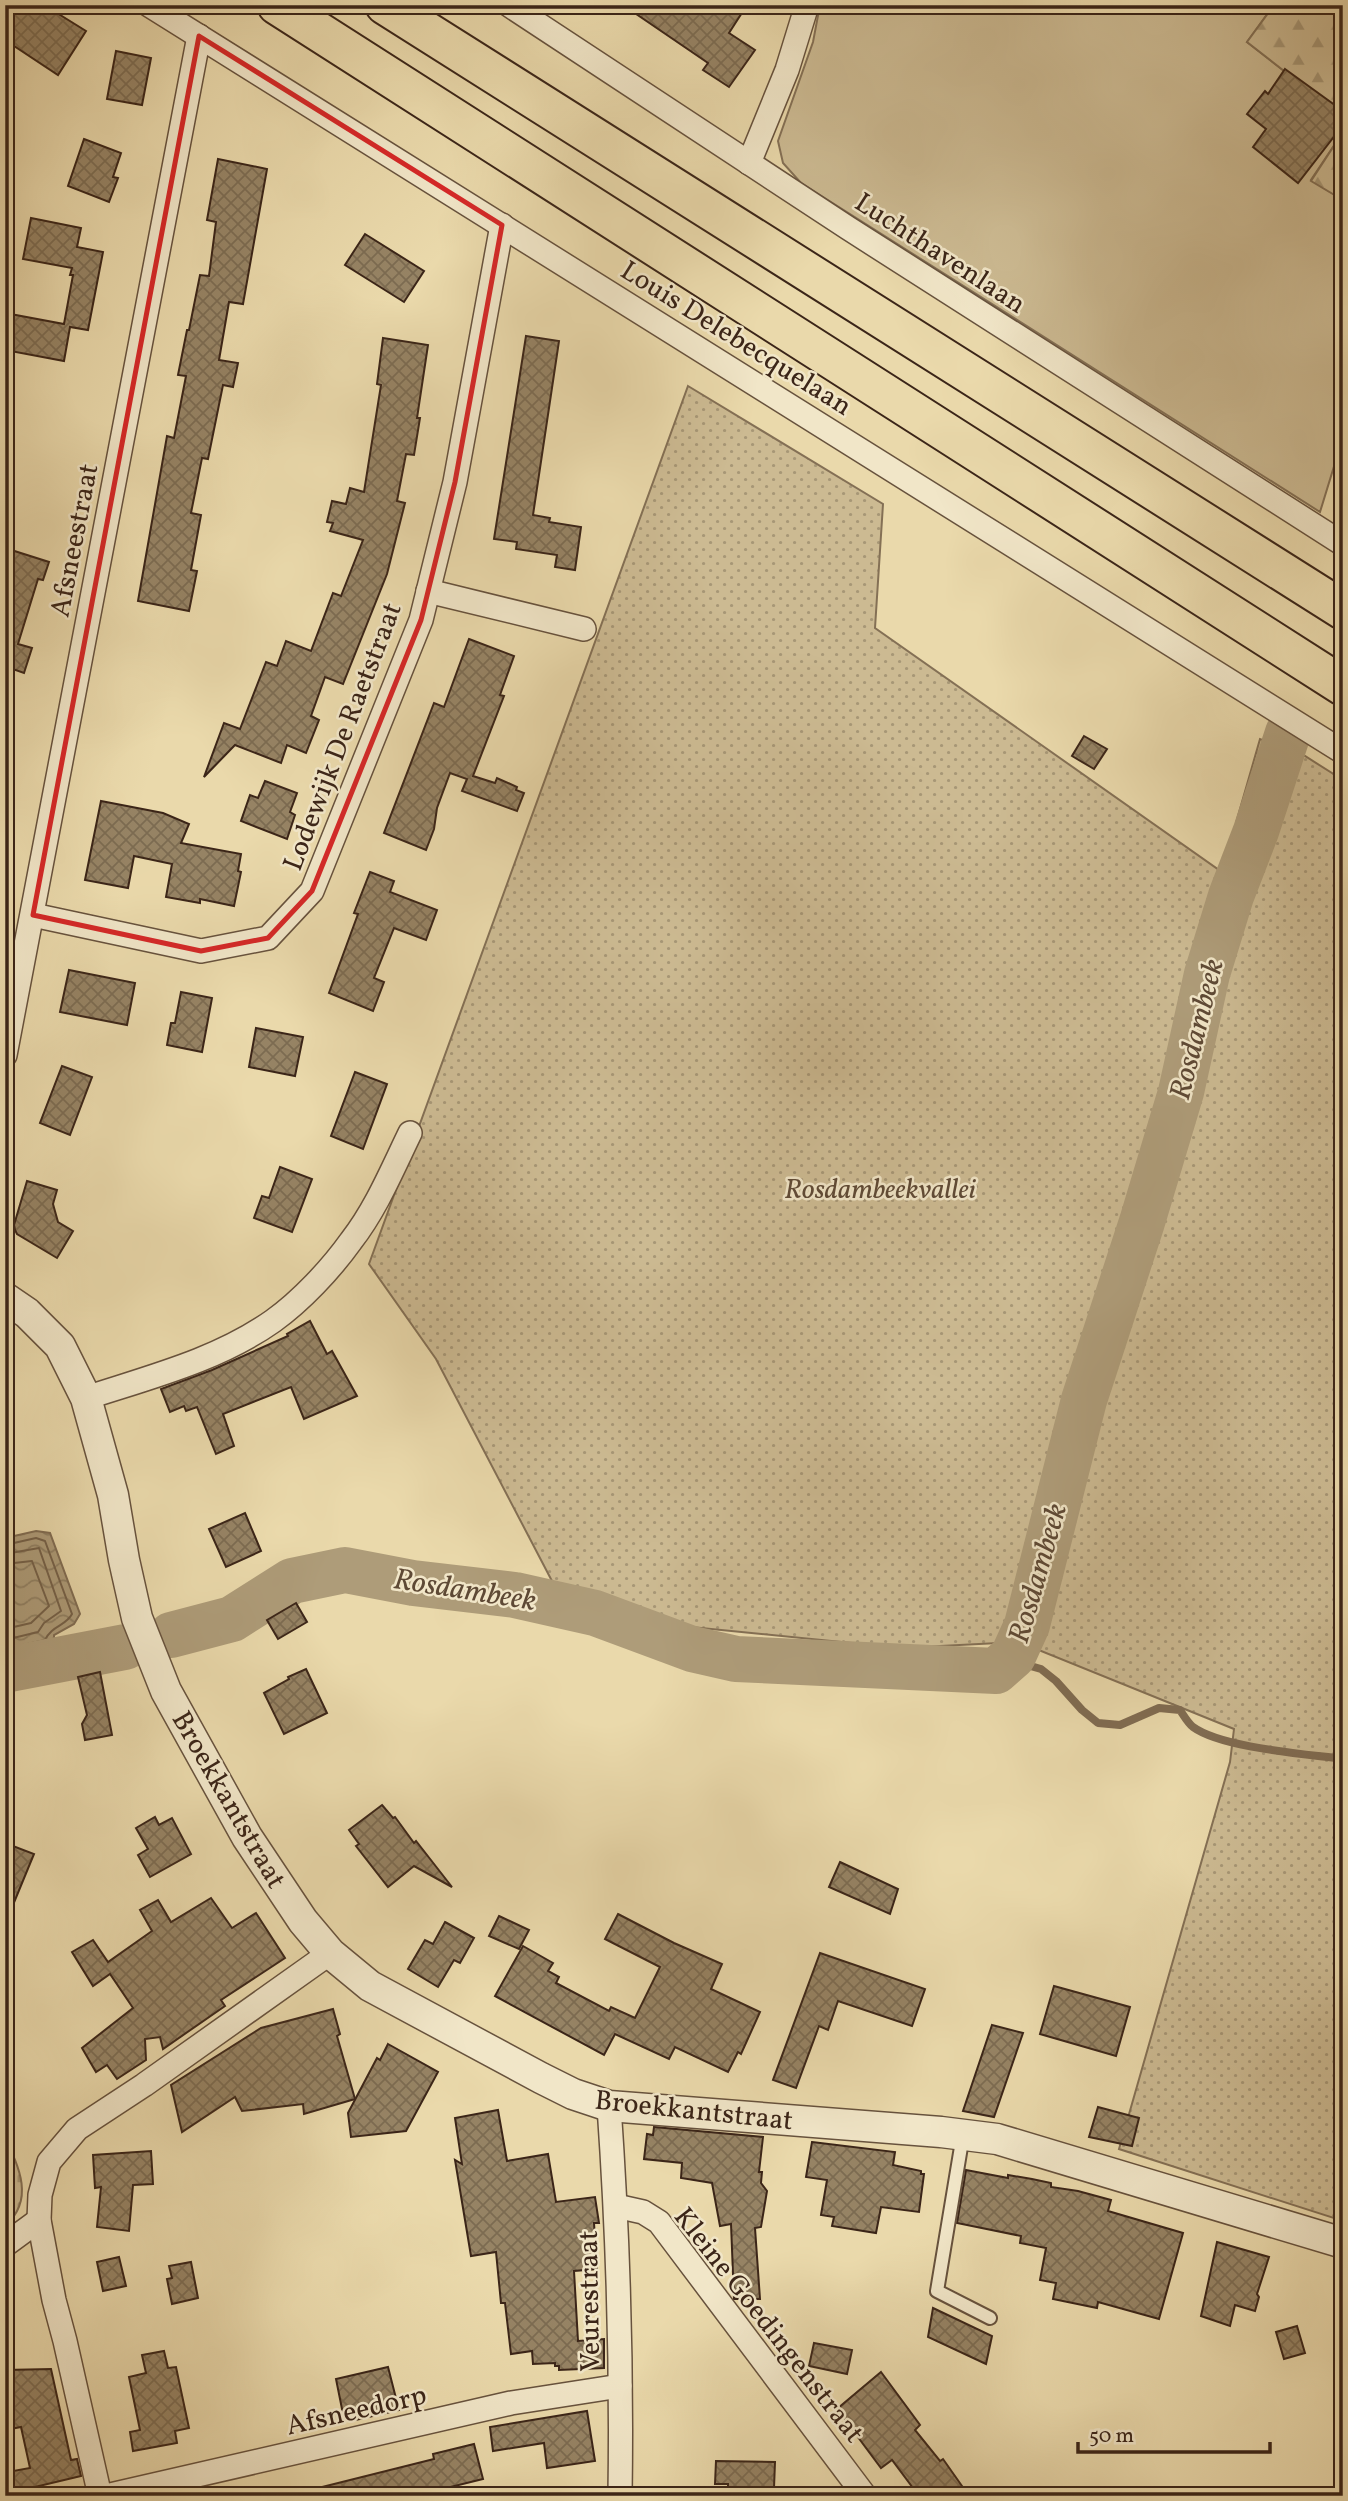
<svg xmlns="http://www.w3.org/2000/svg" width="1348" height="2501" font-family="Vollkorn,serif">
<defs>
<pattern id="forest-firs" width="22" height="20" patternUnits="userSpaceOnUse" patternTransform="scale(1.75)"><rect width="22" height="20" fill="#ccba92"/><path d="M5 1l3.5 6h-7zM16 11l3.5 6h-7z" fill="#a79776"/></pattern>
<pattern id="cemetery-stones" width="16" height="16" patternUnits="userSpaceOnUse" patternTransform="scale(1.75)"><rect width="16" height="16" fill="#ccba92"/><path d="M2 7V4a2 2 0 0 1 4 0v3zM10 15v-3a2 2 0 0 1 4 0v3z" fill="#a79776"/></pattern>
<pattern id="park-dots" width="8" height="8" patternUnits="userSpaceOnUse" patternTransform="scale(1.75)"><rect width="8" height="8" fill="#ccba92"/><path d="M2 2h.1M6 6h.1" fill="none" stroke="#a79776" stroke-width="1.8" stroke-linecap="round"/></pattern>
<pattern id="water-waves" width="16" height="10" patternUnits="userSpaceOnUse" patternTransform="scale(1.75)"><rect width="16" height="10" fill="#ae9c79"/><path d="M0 5q4-4 8 0t8 0" fill="none" stroke="#8f7f62"/></pattern>
<pattern id="building-cross-hatch" width="8" height="8" patternUnits="userSpaceOnUse" patternTransform="scale(1.75)"><rect width="8" height="8" fill="#968364"/><path d="M0 0l8 8M0 8l8-8" fill="none" stroke="#7c6b51"/></pattern>
</defs>
<rect width="100%" height="100%" fill="#ead9ab"/>
<filter id="stains"><feTurbulence type="fractalNoise" baseFrequency=".00286" numOctaves="4"/><feColorMatrix values="0 0 0 0 .2 0 0 0 0 .09 0 0 0 0 .02 0 0 0 .5 -.17"/></filter>
<radialGradient id="worn" r=".72"><stop offset=".6" stop-color="#630" stop-opacity="0"/><stop offset="1" stop-color="#630" stop-opacity=".3"/></radialGradient>
<polygon fill="#ccba92" stroke="#847055" stroke-width="2" points="820,5 1274,5 1247,42 1343,117 1343,132 1311,180 1343,200 1343,437 1320,512 801,183 783,163 778,141 813,42"/>
<g fill="url(#forest-firs)" stroke="#847055" stroke-width="2">
<polygon points="1274,5 1343,5 1343,117 1247,42"/>
<polygon points="1343,132 1343,200 1311,181"/>
</g>
<path fill="url(#cemetery-stones)" stroke="#847055" stroke-width="2" d="M5,2138C19,2167 35,2200 5,2226Z"/>
<polygon fill="url(#park-dots)" stroke="#847055" stroke-width="2" points="688,386 883,504 875,628 1222,872 1260,739 1305,756 1343,780 1343,2221 1119,2149 1230,1762 1234,1729 1019,1642 901,1648 651,1623 564,1604 436,1359 369,1264"/>
<polygon fill="url(#water-waves)" stroke="#806c52" stroke-width="2" points="36,1531 50,1533 80,1614 74,1624 54,1635 54,1645 5,1656 5,1538"/>
<g fill="none" stroke-linecap="round" stroke-linejoin="round">
<g stroke="#746048" stroke-width="2">
<path d="M5,1545L36,1538L45,1541L72,1614C66,1626 52,1625 45,1640L5,1649"/>
<polyline points="5,1554 39,1548 61,1611 44,1623 38,1632 5,1640"/>
<polyline points="5,1564 32,1561 49,1606 31,1623 5,1629"/>
</g>
<g stroke="#806c52" stroke-width="8">
<polyline points="20,1652 24,1667"/>
<path d="M1009,1660L1041,1669L1056,1681L1082,1710L1098,1723L1120,1725L1159,1708L1180,1710C1184,1716 1188,1723 1193,1727C1222,1748 1306,1754 1343,1759"/>
</g>
<g stroke="#ae9c79" stroke-width="46">
<polyline points="171,1635 232,1619 292,1581 345,1570 413,1583 515,1595 595,1613 692,1649 736,1659 996,1671 1013,1656 1027,1625 1084,1400 1142,1222 1181,1092 1207,974 1231,896 1256,831 1288,733"/>
<polyline points="5,1670 125,1647"/>
</g>
</g>
<g fill="url(#building-cross-hatch)" stroke="#3b2518" stroke-width="2">
<polygon points="5,5 44,5 86,31 58,75 5,40"/>
<polygon points="623,5 747,5 729,33 755,50 729,87 703,70 708,63"/>
<polygon points="116,51 151,58 142,105 107,99"/>
<polygon points="1285,69 1343,111 1343,125 1298,183 1253,147 1266,129 1247,114 1265,91 1268,94"/>
<polygon points="84,139 121,153 113,177 118,178 109,202 68,186"/>
<polygon points="218,159 267,169 243,304 229,302 219,360 238,363 233,387 223,385 208,459 202,458 191,513 201,515 191,570 197,571 189,611 138,601 167,436 174,438 186,376 178,375 187,330 189,330 200,275 209,276 216,222 207,220"/>
<polygon points="31,218 81,228 77,247 103,252 88,330 70,327 64,361 5,350 5,313 64,324 73,275 70,275 72,268 23,259"/>
<polygon points="365,234 424,271 404,302 345,265"/>
<polygon points="526,336 559,341 533,515 550,518 549,522 581,527 575,570 555,567 557,555 516,549 517,542 494,539"/>
<polygon points="383,338 428,345 417,418 420,418 414,455 406,454 397,501 405,503 387,574 343,684 325,677 311,716 319,720 306,753 287,745 281,763 235,745 204,777 224,723 240,729 266,662 277,666 286,641 311,651 333,593 341,596 363,540 330,531 333,523 327,522 332,501 346,504 350,488 364,492 381,385 377,384"/>
<polygon points="5,548 49,562 43,580 38,579 18,644 32,648 24,673 10,668 5,669"/>
<polygon points="469,639 514,656 500,695 504,696 473,776 495,783 497,778 517,787 516,790 524,793 517,811 462,791 467,779 450,773 437,808 434,829 426,850 384,833 434,703 444,707"/>
<polygon points="1084,736 1107,749 1094,769 1072,756"/>
<polygon points="265,781 297,793 290,812 295,815 287,839 241,821 250,795 258,798"/>
<polygon points="101,801 163,813 189,824 181,843 241,854 238,871 241,872 234,906 200,899 200,903 166,897 172,864 134,856 128,888 85,880"/>
<polygon points="370,872 394,881 390,892 437,910 426,940 394,928 374,978 384,982 373,1011 329,993 358,914 354,913"/>
<polygon points="69,970 135,983 127,1025 60,1012"/>
<polygon points="181,992 212,998 202,1052 167,1045 171,1023 175,1023"/>
<polygon points="256,1028 303,1037 295,1076 249,1067"/>
<polygon points="62,1066 92,1077 70,1135 40,1123"/>
<polygon points="355,1072 387,1084 363,1149 331,1136"/>
<polygon points="280,1167 312,1179 292,1232 254,1218 262,1196 269,1198"/>
<polygon points="27,1181 57,1190 53,1204 58,1222 73,1231 57,1258 17,1234 15,1230 14,1225"/>
<polygon points="310,1321 327,1354 332,1351 357,1396 304,1419 291,1387 223,1414 234,1446 216,1454 197,1407 186,1411 184,1406 170,1412 161,1389 212,1370 288,1336 287,1334"/>
<polygon points="245,1513 261,1551 226,1567 209,1529"/>
<polygon points="296,1603 307,1622 278,1639 267,1620"/>
<polygon points="306,1669 327,1713 284,1734 264,1693 289,1679 288,1677"/>
<polygon points="100,1672 112,1735 85,1740 82,1724 87,1715 78,1677"/>
<polygon points="382,1805 393,1818 395,1817 414,1843 416,1841 452,1887 414,1866 388,1887 356,1846 359,1844 349,1830"/>
<polygon points="155,1817 159,1825 172,1818 191,1854 150,1877 138,1855 148,1849 136,1828"/>
<polygon points="5,1843 34,1854 6,1922 5,1922"/>
<polygon points="840,1862 898,1889 890,1914 829,1887"/>
<polygon points="211,1898 232,1928 256,1913 285,1958 221,2000 225,2006 163,2049 160,2037 145,2039 146,2060 117,2079 107,2065 96,2072 82,2048 133,2008 110,1974 93,1986 72,1952 93,1940 108,1962 152,1931 140,1910 158,1900 171,1922"/>
<polygon points="618,1914 674,1943 722,1964 711,1989 760,2012 741,2054 738,2052 728,2072 675,2047 669,2059 615,2034 604,2055 495,1996 523,1946 553,1963 548,1971 559,1977 556,1983 609,2011 611,2007 635,2018 660,1967 605,1939"/>
<polygon points="499,1916 529,1930 519,1949 489,1936"/>
<polygon points="445,1922 474,1938 460,1963 454,1960 438,1987 408,1969 425,1940 433,1944"/>
<polygon points="820,1953 925,1989 912,2026 838,2001 828,2030 819,2026 796,2088 773,2080"/>
<polygon points="1054,1986 1130,2007 1116,2056 1040,2034"/>
<polygon points="333,2009 340,2034 337,2036 355,2099 304,2114 303,2104 242,2111 235,2097 182,2132 171,2085 261,2028"/>
<polygon points="992,2025 1023,2033 994,2117 963,2111"/>
<polygon points="388,2044 438,2072 406,2131 351,2137 348,2113 377,2058 380,2060"/>
<polygon points="1098,2107 1139,2118 1132,2146 1089,2137"/>
<polygon points="498,2110 507,2161 548,2154 556,2202 595,2197 599,2223 594,2223 597,2269 574,2271 578,2341 604,2339 604,2368 559,2370 559,2366 555,2366 555,2363 533,2364 532,2351 511,2354 505,2303 501,2303 496,2252 471,2256 455,2160 462,2164 455,2118"/>
<polygon points="654,2127 763,2137 759,2172 762,2172 761,2183 767,2191 761,2227 755,2228 760,2299 734,2299 731,2224 720,2226 712,2183 681,2178 682,2163 644,2159 647,2134 653,2135"/>
<polygon points="812,2142 895,2152 893,2165 921,2171 921,2174 924,2174 919,2212 881,2207 876,2233 832,2226 834,2217 821,2215 827,2180 806,2177"/>
<polygon points="151,2151 153,2184 133,2185 129,2231 97,2227 101,2187 95,2188 93,2155"/>
<polygon points="966,2170 1008,2178 1008,2175 1032,2179 1051,2183 1051,2187 1078,2191 1111,2200 1108,2211 1183,2233 1159,2319 1098,2302 1097,2308 1053,2299 1056,2283 1040,2280 1046,2248 1020,2243 1021,2236 957,2223"/>
<polygon points="1217,2242 1269,2257 1257,2294 1259,2297 1255,2311 1235,2305 1230,2326 1201,2316"/>
<polygon points="119,2257 126,2286 103,2291 97,2262"/>
<polygon points="191,2262 198,2298 172,2304 167,2279 172,2278 169,2266"/>
<polygon points="933,2308 992,2336 986,2364 928,2337"/>
<polygon points="1297,2326 1305,2353 1284,2359 1276,2332"/>
<polygon points="814,2343 852,2350 847,2374 809,2366"/>
<polygon points="164,2351 168,2368 176,2367 189,2428 175,2431 177,2443 133,2451 130,2432 140,2430 129,2377 146,2373 142,2355"/>
<polygon points="388,2367 399,2410 351,2421 349,2412 343,2414 336,2379"/>
<polygon points="51,2369 71,2460 77,2459 81,2476 14,2492 13,2471 30,2468 21,2427 5,2430 5,2370"/>
<polygon points="881,2372 920,2425 915,2430 940,2461 943,2459 969,2496 919,2496 892,2460 881,2468 837,2409"/>
<polygon points="587,2411 595,2461 547,2468 544,2443 493,2451 490,2427"/>
<polygon points="474,2444 483,2479 414,2496 323,2496 322,2487 434,2459 433,2454"/>
<polygon points="716,2461 775,2462 774,2488 728,2487 728,2484 715,2484"/>
</g>
<g fill="none" stroke-linecap="round" stroke-linejoin="round">
<defs>
<polyline id="service" points="963,2135 937,2291 990,2318"/>
<g id="minor">
<polyline points="149,5 1343,752"/>
<polyline points="509,5 848,228 1343,544"/>
<polyline points="749,163 787,70 807,5"/>
<polyline points="428,591 584,629"/>
<polyline points="33,915 201,951 268,938 312,891 421,620 455,482 502,225"/>
<polyline points="5,1055 199,36"/>
<path d="M86,1398C150,1377 218,1360 273,1321C301,1301 331,1269 351,1241C376,1209 392,1170 410,1133"/>
<path d="M609,2106C618,2235 622,2366 620,2496"/>
<polyline points="616,2206 643,2212 659,2222 865,2496"/>
<polyline points="5,2245 39,2220"/>
<polyline points="100,2496 65,2341 54,2300 39,2220 40,2195 49,2162 77,2129 144,2085 330,1953"/>
<polyline points="106,2496 511,2403 620,2386"/>
</g>
<polyline id="tertiary" points="5,1298 27,1313 60,1346 86,1398 113,1495 124,1560 137,1618 166,1691 247,1837 303,1921 330,1953 370,1986 541,2078 573,2094 609,2106 941,2132 997,2139 1343,2243"/>
<g id="motorway">
<polyline points="277,5 1343,686"/>
<polyline points="385,5 1343,610"/>
</g>
</defs>
<use href="#service" stroke="#67523d" stroke-width="16"/>
<use href="#minor" stroke="#67523d" stroke-width="26"/>
<use href="#tertiary" stroke="#67523d" stroke-width="33"/>
<use href="#motorway" stroke="#3b2518" stroke-width="42"/>
<use href="#service" stroke="#f1e6c8" stroke-width="12"/>
<use href="#minor" stroke="#f1e6c8" stroke-width="23"/>
<use href="#tertiary" stroke="#f1e6c8" stroke-width="30"/>
<use href="#motorway" stroke="#ead9ab" stroke-width="38"/>
</g>
<path fill="none" stroke="#d62828" stroke-width="5" stroke-linejoin="round" d="M199,36L502,225L455,482L421,620L312,891L268,938L201,951L33,915Z"/>
<g text-anchor="middle" stroke-width="5" stroke-linejoin="round" paint-order="stroke">
<g font-size="28" fill="#3b2518" stroke="#f1e6c8">
<text transform="translate(941 252) rotate(33)" y="10">Luchthavenlaan</text>
<text transform="translate(737 337) rotate(32)" y="10">Louis Delebecquelaan</text>
<text transform="translate(73 540) rotate(-79)" y="10">Afsneestraat</text>
<text transform="translate(341 736) rotate(-69)" y="10">Lodewijk De Raetstraat</text>
<text transform="translate(230 1799) rotate(60)" y="10">Broekkantstraat</text>
<text transform="translate(694 2109) rotate(6)" y="10">Broekkantstraat</text>
<text transform="translate(588 2301) rotate(-91)" y="10">Veurestraat</text>
<text transform="translate(770 2324) rotate(52)" y="10">Kleine Goedingenstraat</text>
<text transform="translate(356 2409) rotate(-13)" y="10">Afsneedorp</text>
</g>
<g font-size="28" font-style="italic" fill="#5f4a36" stroke="#f1e6c8">
<text x="880" y="1198">Rosdambeekvallei</text>
</g>
<g font-size="30" font-style="italic" fill="#5e4935" stroke="#f1e6c8">
<text transform="translate(1196 1029) rotate(-76)" y="10">Rosdambeek</text>
<text transform="translate(1037 1573) rotate(-74)" y="10">Rosdambeek</text>
<text transform="translate(465 1589) rotate(9)" y="10">Rosdambeek</text>
</g>
</g>
<rect width="1348" height="2501" fill="none" stroke="#ead9ab" stroke-width="28"/>
<rect x="7" y="7" width="1334" height="2487" fill="none" stroke="#3b2518" stroke-width="3.5"/>
<rect x="14" y="14" width="1320" height="2473" fill="none" stroke="#3b2518" stroke-width="2"/>
<path d="M1078 2442v10h192v-10" fill="none" stroke="#3b2518" stroke-width="3.5"/>
<text x="1089" y="2442" font-size="21" fill="#3b2518" stroke="#f1e6c8" stroke-width="5" paint-order="stroke">50 m</text>
<rect width="100%" height="100%" filter="url(#stains)"/>
<rect width="100%" height="100%" fill="url(#worn)"/>
</svg>
